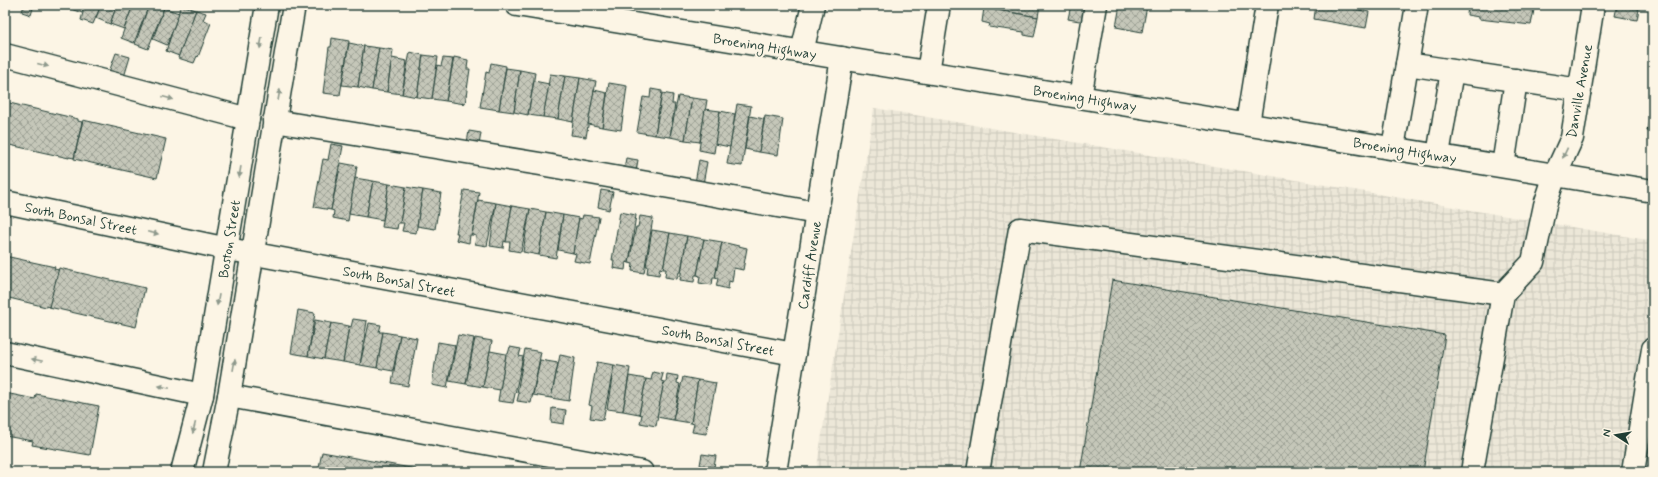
<svg xmlns="http://www.w3.org/2000/svg" width="1658" height="477" font-family="Mynerve,sans-serif">
<defs>
<pattern id="industrial-grid" width="8" height="8" patternUnits="userSpaceOnUse"><rect width="8" height="8" fill="#ece7d8"/><path d="M0 4h8M4 0v8" fill="none" stroke="#cac7ba"/></pattern>
<pattern id="building-cross-hatch" width="8" height="8" patternUnits="userSpaceOnUse"><rect width="8" height="8" fill="#c5c7b9"/><path d="M0 0l8 8M0 8l8-8" fill="none" stroke="#9fa397"/></pattern>
</defs>
<rect width="100%" height="100%" fill="#fcf5e5"/>
<filter id="ink" filterUnits="userSpaceOnUse"><feTurbulence type="fractalNoise" baseFrequency=".025" numOctaves="2"/><feDisplacementMap in="SourceGraphic" scale="8" xChannelSelector="R" yChannelSelector="G"/><feConvolveMatrix kernelMatrix="1 2 1 2 8 2 1 2 1" color-interpolation-filters="sRGB"/></filter>
<g filter="url(#ink)">
<polygon fill="url(#industrial-grid)" points="874,108 1653,241 1653,472 816,472"/>
<g fill="url(#building-cross-hatch)" stroke="#1f3d34">
<polygon points="24,5 34,5 31,15 22,12"/>
<polygon points="69,5 85,5 82,13 68,8"/>
<polygon points="85,5 101,5 93,24 81,20"/>
<polygon points="101,5 117,5 110,24 96,18"/>
<polygon points="117,5 133,5 124,29 110,24"/>
<polygon points="133,5 149,5 134,43 121,38"/>
<polygon points="149,5 165,5 148,49 135,44"/>
<polygon points="181,5 196,10 179,56 166,51"/>
<polygon points="987,5 1040,5 1038,17 987,8"/>
<polygon points="1071,5 1094,5 1091,23 1068,19"/>
<polygon points="1120,5 1147,6 1142,32 1116,27"/>
<polygon points="1316,5 1334,5 1369,12 1366,28 1314,19"/>
<polygon points="1334,5 1369,5 1369,8 1361,7 1360,9"/>
<polygon points="1468,5 1535,5 1531,25 1479,19 1479,17 1467,15"/>
<polygon points="1617,6 1639,9 1637,20 1615,16"/>
<polygon points="164,8 179,13 167,45 153,39"/>
<polygon points="984,8 1038,17 1034,37 1024,35 1024,32 989,27 990,24 982,22"/>
<polygon points="196,10 206,13 203,20 211,23 198,57 197,56 194,63 178,58"/>
<polygon points="332,38 349,41 340,95 323,93 329,47 331,47"/>
<polygon points="349,43 364,46 358,87 342,85"/>
<polygon points="364,46 379,48 372,90 358,87"/>
<polygon points="379,48 393,50 387,92 372,90"/>
<polygon points="410,52 423,55 417,97 402,94"/>
<polygon points="116,53 130,57 124,77 109,72"/>
<polygon points="423,55 438,57 432,99 417,97"/>
<polygon points="454,57 468,60 467,69 470,69 465,104 446,101"/>
<polygon points="392,58 407,61 402,94 387,92"/>
<polygon points="443,58 453,59 446,101 432,99 437,65 441,66"/>
<polygon points="491,63 506,66 499,110 480,107 486,72 489,73"/>
<polygon points="506,68 520,70 514,112 499,110"/>
<polygon points="520,70 535,73 528,115 514,112"/>
<polygon points="550,74 565,76 558,119 543,117"/>
<polygon points="565,76 580,78 573,122 558,119"/>
<polygon points="580,78 596,81 586,137 571,135"/>
<polygon points="534,81 549,84 543,117 528,115"/>
<polygon points="609,83 627,86 621,130 602,127"/>
<polygon points="651,89 662,91 655,135 637,132 643,97 650,98"/>
<polygon points="594,90 607,93 602,127 588,124"/>
<polygon points="662,93 673,95 672,104 675,104 670,137 655,135"/>
<polygon points="1653,95 1653,132 1647,131"/>
<polygon points="678,96 692,98 685,140 670,137"/>
<polygon points="692,98 707,100 700,142 685,140"/>
<polygon points="5,102 78,119 78,121 82,122 74,158 69,157 69,158 5,144"/>
<polygon points="737,104 751,106 742,166 727,164"/>
<polygon points="705,109 720,111 714,153 699,150"/>
<polygon points="720,111 735,114 730,147 715,144"/>
<polygon points="750,116 764,119 759,152 745,149"/>
<polygon points="765,116 783,119 778,155 759,152"/>
<polygon points="83,120 166,139 157,178 74,159"/>
<polygon points="469,131 481,133 479,145 467,143"/>
<polygon points="331,144 343,146 331,210 314,207 323,159 328,160"/>
<polygon points="626,158 638,160 636,171 624,170"/>
<polygon points="699,160 707,162 703,184 695,183"/>
<polygon points="341,163 357,166 348,221 333,218 334,211 331,210"/>
<polygon points="355,178 373,181 366,217 349,214"/>
<polygon points="373,181 389,184 383,220 366,217"/>
<polygon points="389,184 406,187 400,223 398,223 397,229 382,227"/>
<polygon points="406,187 423,190 416,233 402,231 404,223 400,223"/>
<polygon points="423,190 441,193 435,229 417,226"/>
<polygon points="464,190 479,192 472,235 470,235 469,243 456,240 458,233 456,233"/>
<polygon points="601,190 613,192 609,210 598,207"/>
<polygon points="478,200 496,203 487,246 475,244 476,236 472,235"/>
<polygon points="496,203 512,206 506,242 504,241 503,248 490,246"/>
<polygon points="512,206 530,209 521,252 509,250 510,242 506,242"/>
<polygon points="530,209 546,212 539,255 523,252"/>
<polygon points="546,212 563,215 556,258 539,255"/>
<polygon points="620,212 636,215 629,263 626,262 625,270 613,268 614,260 612,260"/>
<polygon points="563,215 579,218 573,253 558,250"/>
<polygon points="583,215 599,217 590,264 574,261 576,254 573,253 579,218 582,219"/>
<polygon points="640,216 653,218 644,273 632,271 633,264 629,263 636,227 638,227"/>
<polygon points="652,230 670,233 663,269 660,268 659,275 647,273 648,266 646,266"/>
<polygon points="670,233 687,236 681,272 679,272 677,279 665,277 666,269 663,269"/>
<polygon points="687,236 704,239 697,275 695,275 694,282 680,280"/>
<polygon points="704,239 722,242 715,278 713,278 712,285 699,283 700,276 697,275"/>
<polygon points="722,242 747,248 743,270 734,268 732,282 729,281 728,289 716,286 718,279 715,278"/>
<polygon points="5,256 55,267 54,269 59,270 50,306 46,307 5,297"/>
<polygon points="59,268 145,288 136,327 49,307"/>
<polygon points="1112,280 1445,335 1423,472 1080,472"/>
<polygon points="298,310 315,313 308,356 291,353"/>
<polygon points="353,319 367,321 360,365 343,362 349,326 351,327"/>
<polygon points="315,320 331,323 324,359 308,356"/>
<polygon points="331,323 349,326 343,362 324,359"/>
<polygon points="369,323 381,325 379,332 383,332 377,368 360,365"/>
<polygon points="383,332 400,335 393,371 377,368"/>
<polygon points="400,335 417,338 408,386 392,383"/>
<polygon points="458,335 474,338 466,384 449,381"/>
<polygon points="475,338 492,341 483,387 466,384"/>
<polygon points="438,342 455,345 447,388 432,385"/>
<polygon points="510,347 521,349 519,356 523,357 513,403 498,401 506,354 508,354"/>
<polygon points="525,349 541,352 531,403 517,401 519,393 517,393"/>
<polygon points="490,351 506,354 500,390 483,387"/>
<polygon points="560,355 575,358 569,401 551,398"/>
<polygon points="540,360 558,363 551,398 533,395"/>
<polygon points="597,362 614,365 603,420 590,418 592,406 589,405"/>
<polygon points="614,365 630,368 623,411 607,409"/>
<polygon points="653,372 663,374 661,381 664,382 656,426 640,423 642,415 639,414 646,379 651,380"/>
<polygon points="667,374 678,376 677,383 680,384 673,420 657,417 664,382 666,382"/>
<polygon points="629,376 646,379 639,414 623,411"/>
<polygon points="683,377 698,380 691,423 673,420"/>
<polygon points="698,380 716,383 706,434 692,432 694,424 691,423"/>
<polygon points="5,393 35,399 36,394 99,406 90,455 32,445 33,441 5,436"/>
<polygon points="552,408 566,410 564,424 551,422"/>
<polygon points="322,452 416,469 416,472 419,472 318,472"/>
<polygon points="702,454 716,456 714,467 700,465"/>
</g>
<g fill="none" stroke-linecap="round" stroke-linejoin="round">
<defs>
<g id="minor">
<polyline points="517,5 1653,191"/>
<polyline points="802,52 813,5"/>
<polyline points="5,55 248,119"/>
<polyline points="1407,64 1580,90"/>
<polyline points="928,72 939,5"/>
<polyline points="1080,97 1096,5"/>
<polyline points="274,121 540,164 817,213"/>
<polyline points="1248,124 1267,5"/>
<polyline points="1393,148 1417,5"/>
<polyline points="1438,155 1452,71"/>
<polyline points="1503,166 1516,80"/>
<polyline points="5,202 228,249 794,354"/>
<polyline points="5,353 202,395"/>
<polyline points="229,396 642,472"/>
<polyline points="775,472 842,58"/>
<polyline points="978,472 1020,229 1503,294"/>
<polyline points="1472,472 1503,294 1533,262 1545,205 1555,175 1572,138 1593,5"/>
<polyline points="1633,472 1653,349"/>
</g>
<g id="major">
<polyline points="182,472 202,395 267,5"/>
<polyline points="214,472 229,396 294,5"/>
</g>
</defs>
<use href="#minor" stroke="#1f3d34" stroke-width="25"/>
<use href="#major" stroke="#1f3d34" stroke-width="25"/>
<use href="#minor" stroke="#fcf5e5" stroke-width="22"/>
<use href="#major" stroke="#fcf5e5" stroke-width="22"/>
</g>
<defs><path id="oneway-solid" d="M-6-.8H1V-3.2L6.5 0L1 3.2V.8H-6Z"/></defs>
<g fill="#8e998c">
<use href="#oneway-solid" transform="translate(261 43) rotate(100)"/>
<use href="#oneway-solid" transform="translate(43 65) rotate(15)"/>
<use href="#oneway-solid" transform="translate(279 95) rotate(-80)"/>
<use href="#oneway-solid" transform="translate(168 98) rotate(15)"/>
<use href="#oneway-solid" transform="translate(1565 153) rotate(115)"/>
<use href="#oneway-solid" transform="translate(240 172) rotate(99)"/>
<use href="#oneway-solid" transform="translate(153 233) rotate(12)"/>
<use href="#oneway-solid" transform="translate(218 300) rotate(100)"/>
<use href="#oneway-solid" transform="translate(37 360) rotate(-168)"/>
<use href="#oneway-solid" transform="translate(234 365) rotate(-80)"/>
<use href="#oneway-solid" transform="translate(164 387) rotate(-168)"/>
<use href="#oneway-solid" transform="translate(194 428) rotate(104)"/>
</g>
</g>
<g text-anchor="middle" stroke-width="4" stroke-linejoin="round" paint-order="stroke">
<g font-size="14" fill="#1f3d34" stroke="#fcf5e5">
<text transform="translate(765 46) rotate(9)" y="5">Broening Highway</text>
<text transform="translate(1579 91) rotate(-80)" y="5">Danville Avenue</text>
<text transform="translate(1085 98) rotate(9)" y="5">Broening Highway</text>
<text transform="translate(1405 150) rotate(9)" y="5">Broening Highway</text>
<text transform="translate(81 218) rotate(12)" y="5">South Bonsal Street</text>
<text transform="translate(229 239) rotate(-81)" y="5">Boston Street</text>
<text transform="translate(809 265) rotate(-81)" y="5">Cardiff Avenue</text>
<text transform="translate(399 281) rotate(11)" y="5">South Bonsal Street</text>
<text transform="translate(718 340) rotate(11)" y="5">South Bonsal Street</text>
</g>
</g>
<rect width="1658" height="477" fill="none" stroke="#fcf5e5" stroke-width="20"/>
<rect x="10" y="10" width="1638" height="457" fill="none" stroke="#1f3d34" stroke-width="1.5" filter="url(#ink)"/>
<g transform="translate(1616 435) rotate(282)" stroke="#fcf5e5" stroke-width="3" paint-order="stroke">
<path d="M0-3L7 15L0 10L-7 15Z" fill="#1f3d34"/>
<text y="-6" font-size="11" font-weight="bold" text-anchor="middle" fill="#1f3d34">N</text>
</g>
</svg>
